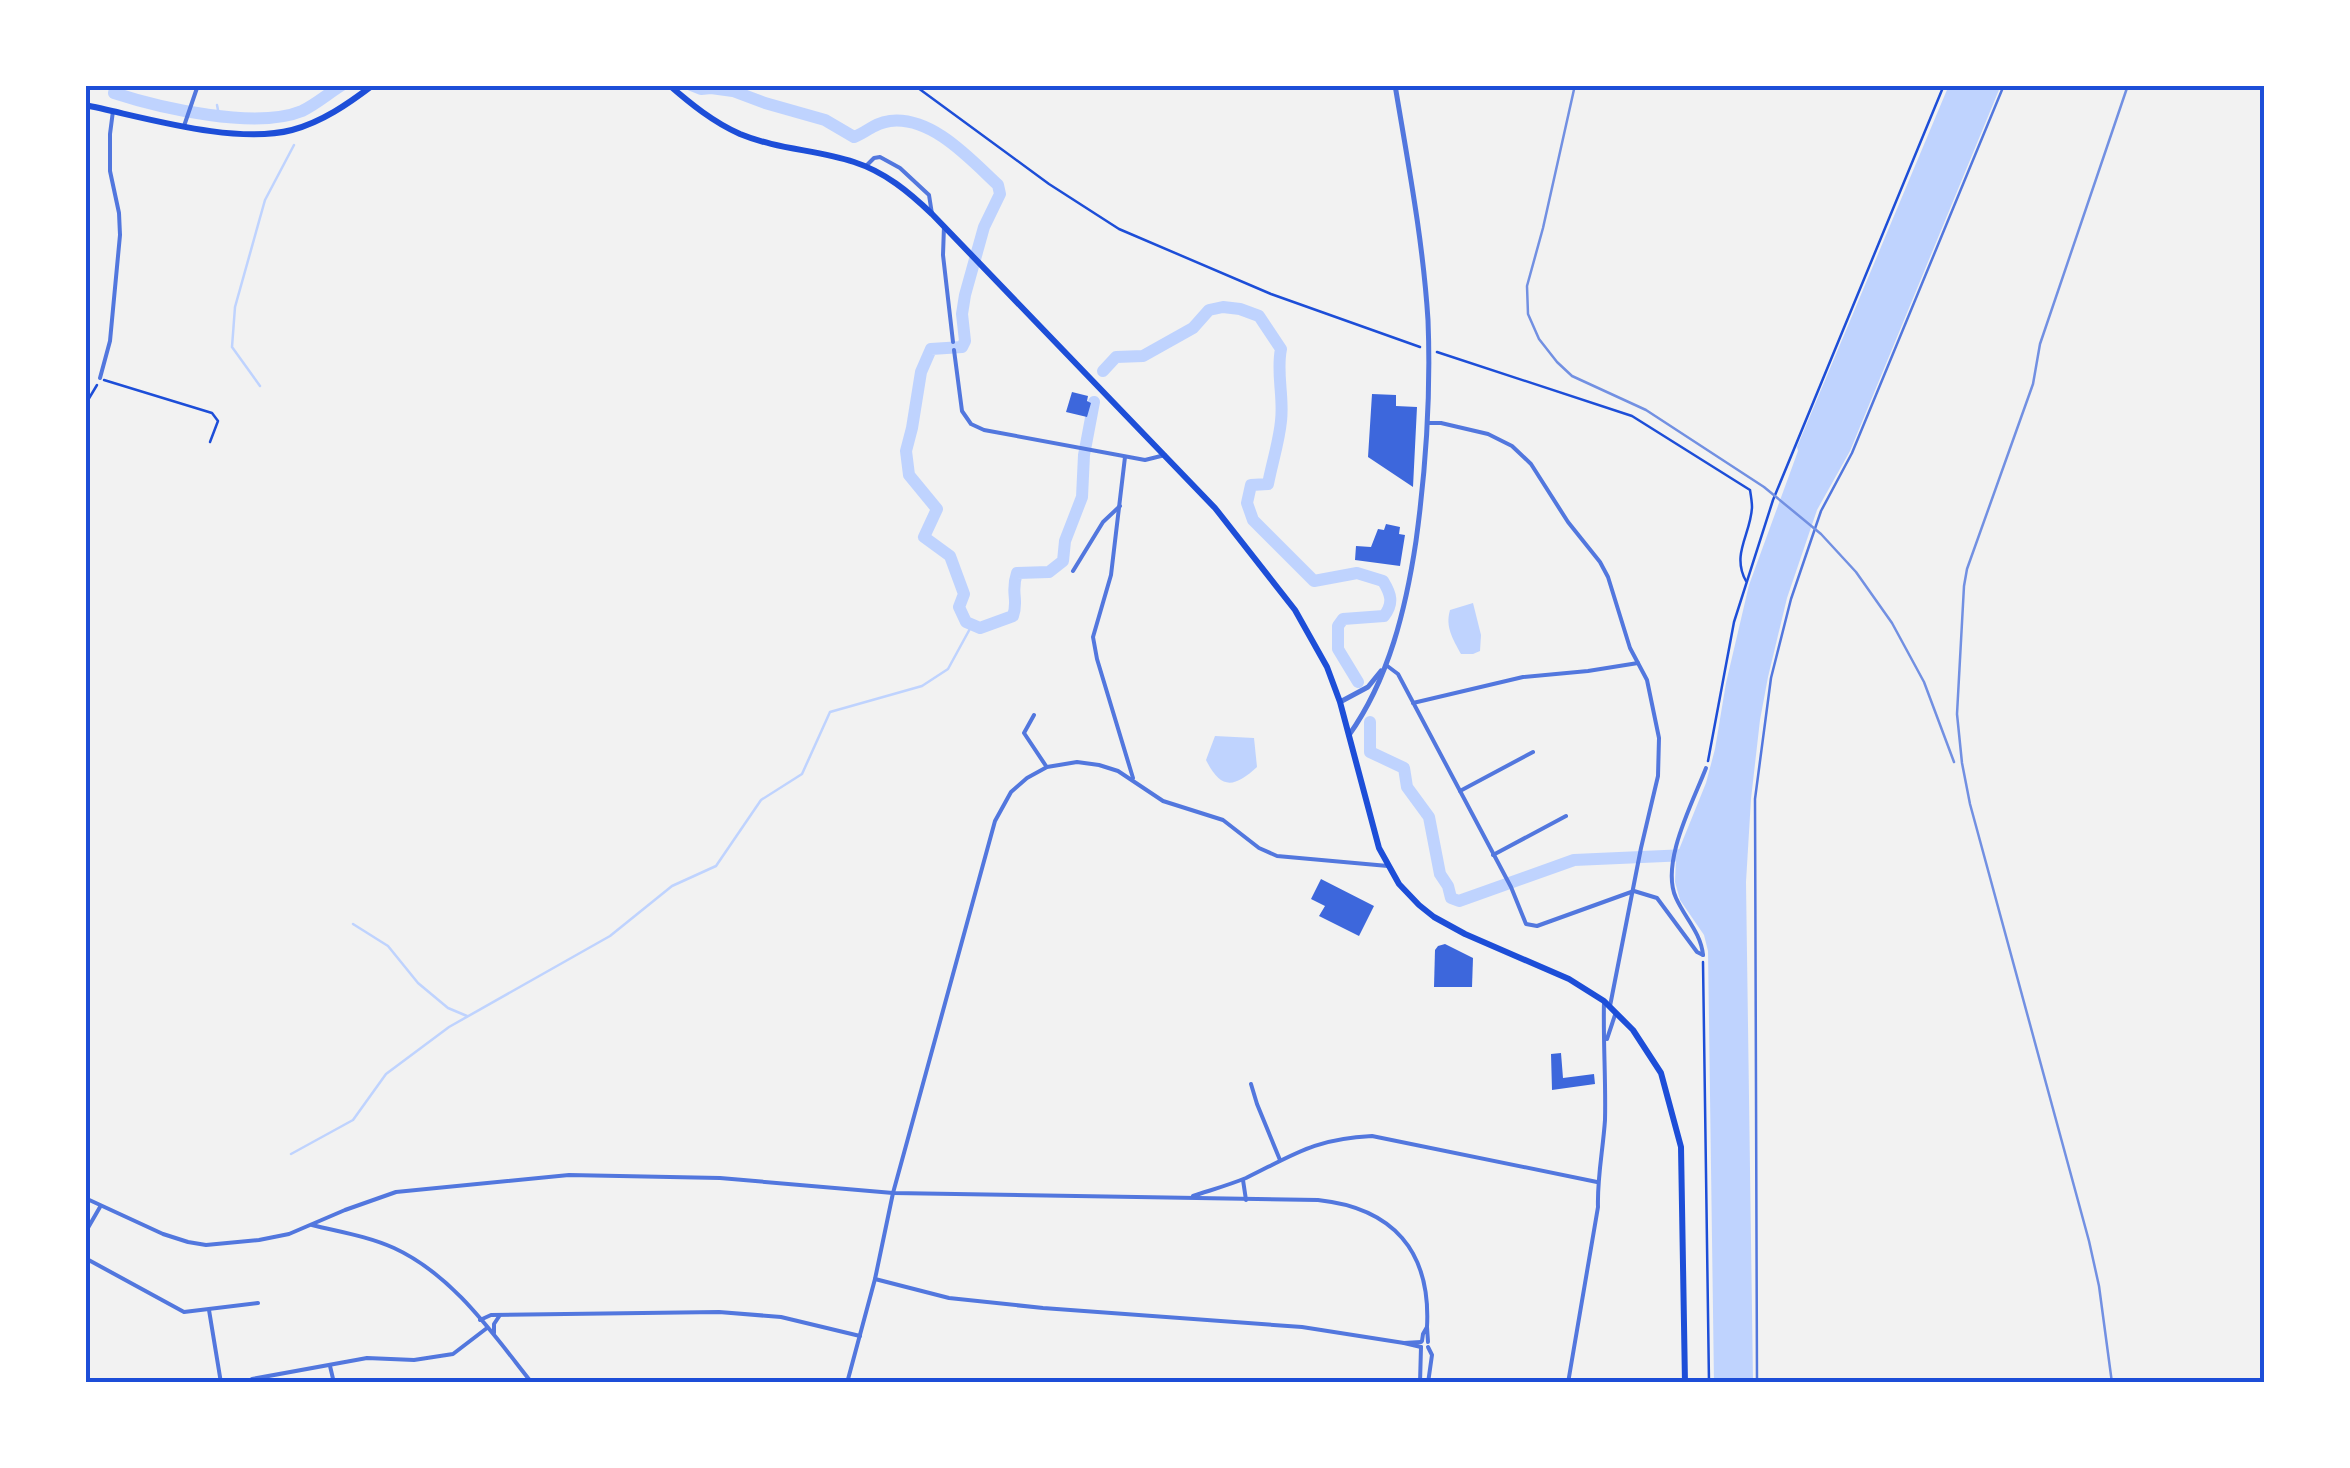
<svg xmlns="http://www.w3.org/2000/svg" width="2350" height="1468" font-family="Literata,serif">
<rect width="100%" height="100%" fill="#f2f2f2"/>
<g fill="#bfd3fe">
<polygon points="1949,85 2001,85 1850,451 1817,510 1787,598 1768,677 1760,720 1751,799 1746,882 1753,1383 1714,1383 1708,951 1704,935 1680,900 1675,882 1676,857 1706,783 1715,749 1726,683 1749,585 1798,451 1797,447"/>
<path d="M1473,603L1481,635L1480,651L1473,654H1461C1453,639 1445,627 1450,610Z"/>
<path d="M1215,736L1254,738L1257,767C1234,788 1221,790 1206,760Z"/>
</g>
<g fill="none" stroke-linecap="round" stroke-linejoin="round">
<g stroke="#bfd3fe" stroke-width="2.5">
<polyline points="217,105 219,115"/>
<polyline points="260,386 232,347 235,307 265,200 294,145"/>
<polyline points="353,924 388,946 418,983 448,1008 467,1016"/>
<polyline points="291,1154 353,1120 386,1074 449,1027 610,936 672,886 716,866 761,800 802,774 830,712 922,686 948,669 972,625"/>
</g>
<g stroke="#bfd3fe" stroke-width="12">
<path d="M116,85L114,93C160,108 256,130 302,111C315,105 329,93 342,85"/>
<path d="M691,85L701,89L711,88L733,91L765,103L825,120L854,137C868,132 873,123 890,121C932,116 970,159 998,185L1000,194L984,227L965,295L962,314L965,341L962,347L931,349L921,372L912,428L906,451L909,475L937,509L924,537L950,556L964,594L959,607L966,622L980,628L1013,616C1019,599 1010,593 1017,573L1049,572L1063,561L1065,541L1082,497L1084,455L1094,402"/>
<path d="M1103,371L1116,357L1143,356L1193,328L1209,310L1223,307L1240,309L1259,316L1281,349C1276,373 1284,396 1281,421C1279,442 1272,463 1268,484L1251,485L1247,503L1253,520L1314,581L1357,573L1383,581C1391,594 1394,603 1384,616L1343,619L1338,626V649L1358,682"/>
<polyline points="1370,722 1370,752 1404,768 1407,787 1429,817 1440,874 1448,886 1451,898 1459,901 1574,860 1687,855"/>
</g>
</g>
<g fill="#3d67dc">
<polygon points="1072,392 1088,396 1087,401 1091,403 1087,417 1066,412"/>
<polygon points="1372,394 1396,395 1396,406 1417,407 1413,487 1368,457"/>
<polygon points="1386,524 1400,527 1399,534 1405,535 1400,566 1355,560 1356,546 1371,547 1378,529 1384,530"/>
<polygon points="1321,879 1374,906 1359,936 1319,916 1325,906 1311,899"/>
<polygon points="1445,944 1473,958 1472,987 1434,987 1435,950 1438,946"/>
<polygon points="1561,1053 1563,1078 1594,1074 1595,1084 1552,1090 1551,1054"/>
</g>
<g fill="none" stroke-linecap="round" stroke-linejoin="round">
<g stroke="#1d4ed8" stroke-width="2.5">
<polyline points="914,85 1049,184 1119,229 1271,294 1420,347"/>
<path d="M1437,352L1632,416L1750,490C1751,496 1752,502 1752,507C1751,534 1731,554 1746,581"/>
<polyline points="104,380 212,413 218,421 210,442"/>
<polyline points="85,405 97,385"/>
<polyline points="1708,761 1734,622 1773,500 1944,85"/>
<polyline points="1703,962 1709,1383"/>
</g>
<polyline stroke="#5277de" stroke-width="2.5" points="1757,1383 1755,799 1771,678 1791,599 1821,511 1852,453 2004,85"/>
<g stroke="#5277de" stroke-width="4">
<polyline points="184,126 198,85"/>
<polyline points="866,166 874,158 880,157 900,168 929,195 932,214"/>
<polyline points="944,226 943,255 953,342"/>
<polyline points="954,350 962,411 971,424 984,430 1145,460 1165,455"/>
<polyline points="100,378 110,341 120,235 119,213 110,171 110,134 113,111"/>
<polyline points="1429,423 1441,423 1488,434 1512,446 1531,464 1568,522 1600,562 1608,577 1630,648 1647,680 1659,738 1658,776 1641,848 1610,1006"/>
<polyline points="1125,457 1111,575 1093,637 1097,659 1133,778"/>
<polyline points="1073,571 1103,522 1120,506"/>
<polyline points="1386,665 1398,674 1511,887 1526,924 1537,926 1634,891 1657,898 1697,952 1703,955"/>
<polyline points="1413,703 1523,677 1588,671 1638,663"/>
<polyline points="1034,715 1024,733 1046,766"/>
<polyline points="1460,791 1533,752"/>
<polyline points="1493,855 1566,816"/>
<path d="M1703,955C1701,933 1685,918 1676,898C1660,863 1693,802 1706,768"/>
<polyline points="1607,1039 1615,1015"/>
<polyline points="1251,1084 1257,1104 1280,1160"/>
<polyline points="1243,1180 1246,1200"/>
<path d="M1193,1196C1211,1190 1229,1185 1246,1178C1295,1154 1314,1139 1372,1136L1597,1182"/>
<path d="M85,1198L163,1234L188,1242L206,1245L259,1240L289,1234L345,1210L396,1192L569,1175L720,1178L893,1193L1318,1200C1393,1208 1431,1251 1427,1327"/>
<path d="M312,1225C340,1232 367,1236 394,1248C453,1275 493,1334 532,1383"/>
<polyline points="85,1233 100,1207"/>
<polyline points="85,1258 184,1312 258,1303"/>
<polyline points="875,1279 949,1298 1043,1308 1302,1327 1404,1343"/>
<polyline points="209,1310 221,1383"/>
<polyline points="480,1320 491,1315 719,1312 781,1317 860,1336"/>
<polyline points="494,1333 494,1324 500,1315"/>
<polyline points="1422,1341 1423,1334 1427,1327 1428,1342"/>
<polyline points="1421,1342 1404,1343 1421,1347"/>
<polyline points="330,1366 334,1383"/>
<polyline points="248,1383 252,1379 367,1358 414,1360 453,1354 487,1328"/>
<polyline points="847,1383 875,1279 893,1193 995,821 1011,792 1027,778 1047,767 1077,762 1099,765 1118,771 1163,801 1223,820 1259,848 1277,856 1388,866"/>
<polyline points="1420,1383 1421,1347"/>
<polyline points="1428,1383 1432,1355 1428,1347"/>
<path d="M1568,1383L1598,1207C1597,1178 1603,1150 1605,1120C1606,1081 1603,1041 1604,1001"/>
</g>
<g stroke="#5277de" stroke-width="5">
<polyline points="1340,702 1368,687 1381,671"/>
<path d="M1349,735C1389,679 1406,608 1416,541C1426,468 1431,395 1428,320C1423,241 1408,163 1395,85"/>
</g>
<g stroke="#1d4ed8" stroke-width="6">
<path d="M669,85C691,104 713,122 740,134C776,149 817,150 854,162C885,172 909,192 932,214L1215,508L1295,610L1327,667L1340,702L1379,848L1399,884L1419,905L1434,917L1465,934L1569,979L1604,1001L1633,1030L1661,1073L1681,1147L1685,1383"/>
<path d="M85,105C144,117 234,145 292,130C322,122 348,104 373,85"/>
</g>
<g stroke="#7290e2" stroke-width="2.5">
<polyline points="1575,85 1543,228 1527,286 1528,314 1539,339 1557,362 1572,376 1646,410 1764,487 1821,534 1856,572 1892,623 1924,682 1954,762"/>
<polyline points="2112,1383 2099,1286 2089,1241 1970,804 1962,763 1957,714 1964,586 1967,569 2033,384 2040,344 2128,85"/>
</g>
</g>
<rect width="2350" height="1468" fill="none" stroke="#ffffff" stroke-width="175"/>
<rect x="88" y="88" width="2174" height="1292" fill="none" stroke="#1d4ed8" stroke-width="4"/>
</svg>
